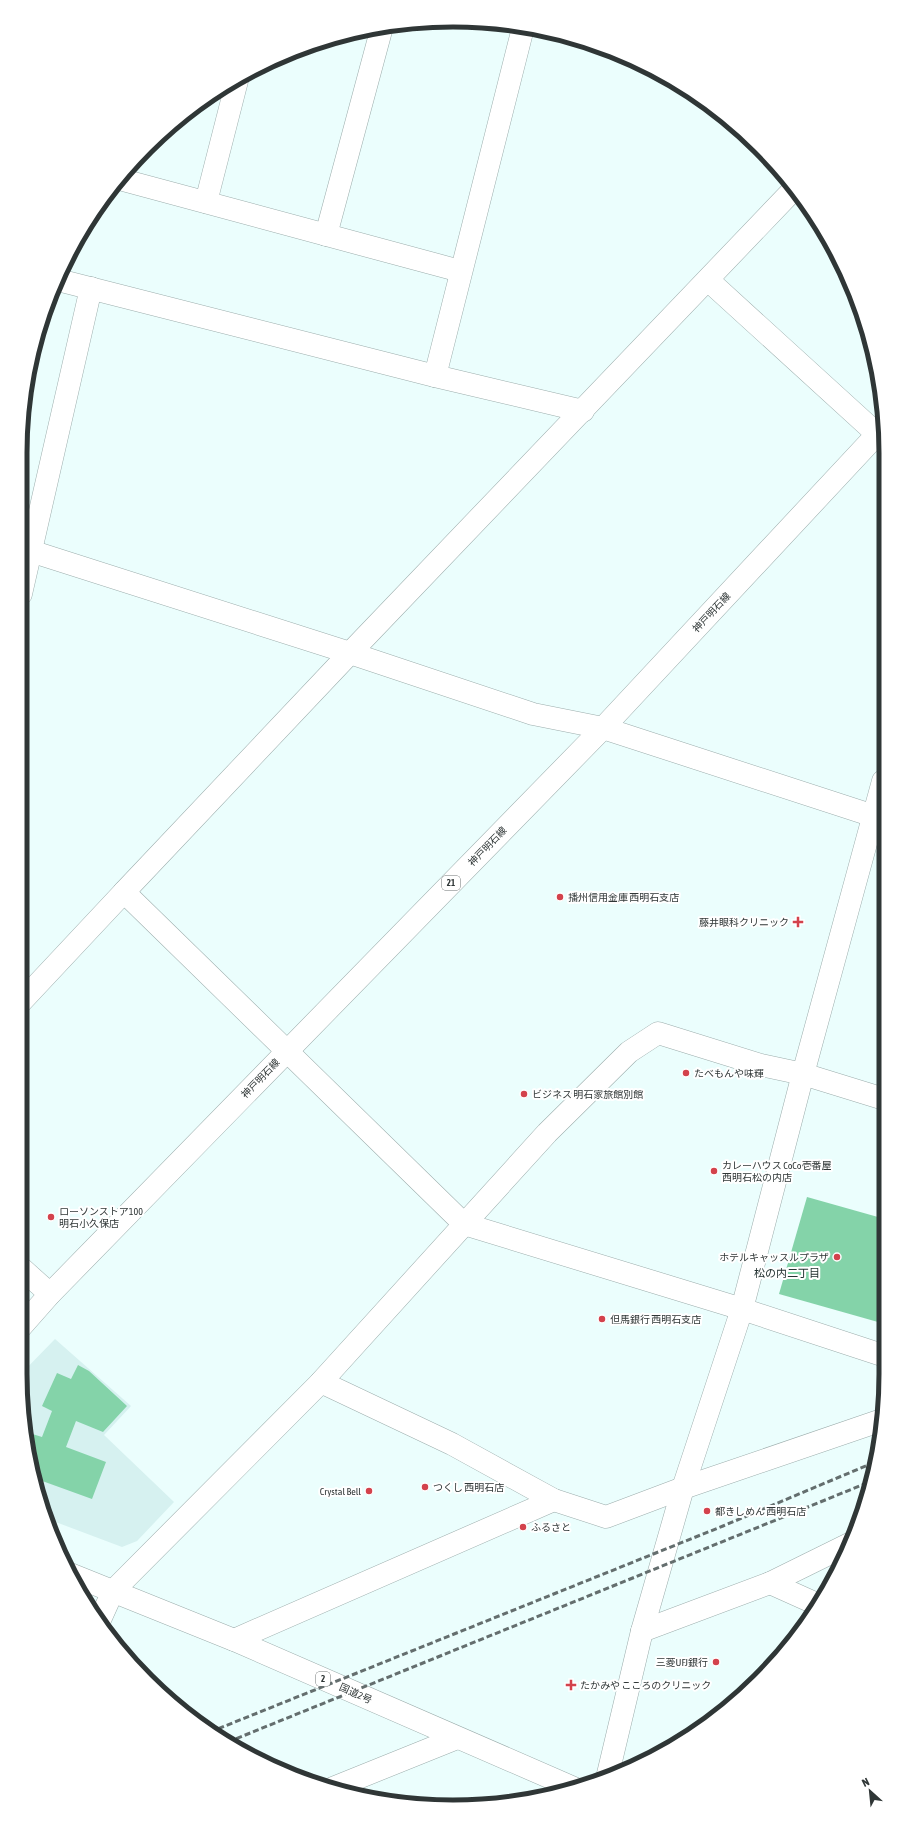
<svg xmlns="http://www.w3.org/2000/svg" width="906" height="1827" font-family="'Asap Condensed','Noto Sans JP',sans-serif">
<rect width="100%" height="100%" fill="#ebfefd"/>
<polygon fill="#d6f1f0" points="55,1339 131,1406 104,1435 174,1502 137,1541 122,1547 45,1518 43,1513 28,1458 20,1375"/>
<g fill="#84d3a9">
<polygon points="807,1197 885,1219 885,1324 779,1294"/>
<polygon points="78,1365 89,1371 127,1406 103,1432 76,1421 66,1447 106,1462 92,1499 34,1478 28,1458 26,1432 42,1437 52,1411 42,1406 57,1373 71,1379"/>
</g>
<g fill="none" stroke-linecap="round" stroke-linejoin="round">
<defs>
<g id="street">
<polyline points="119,179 460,271"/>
<polyline points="206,202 238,77"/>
<polyline points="326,235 382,27"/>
<polyline points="58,280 435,376 583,411"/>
<polyline points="708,280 877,434"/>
<polyline points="435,376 523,28"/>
<polyline points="21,594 91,288"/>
<polyline points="124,892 350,653 795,188"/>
<polyline points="20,1003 124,892 464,1224"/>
<polyline points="20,1267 50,1294"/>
<polyline points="321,1382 452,1444 554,1500 606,1517 683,1488 882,1420"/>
<polyline points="770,1583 819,1605"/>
<polyline points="99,1622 113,1591 321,1382 547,1133 629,1052 658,1033 761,1065 803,1074 884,1099"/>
<polyline points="642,1631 770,1583 849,1544"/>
<polyline points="234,1640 554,1500"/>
<polyline points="333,1788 457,1738"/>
</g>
<g id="secondary">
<polyline points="21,548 350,653 533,714 603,728 883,819"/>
<polyline points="464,1224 742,1309 885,1356"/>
<polyline points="607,1778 642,1631 683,1488 742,1309 803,1074 883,781"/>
</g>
<polyline id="primary" points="20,1328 50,1294 603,728 882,429"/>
<polyline id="highway" points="70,1574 234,1640 574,1788"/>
</defs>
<use href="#street" stroke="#9cadac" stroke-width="23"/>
<use href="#secondary" stroke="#9cadac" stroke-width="23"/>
<use href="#primary" stroke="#9cadac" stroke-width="23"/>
<use href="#highway" stroke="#9cadac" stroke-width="23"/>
<use href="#street" stroke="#fff" stroke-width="22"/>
<use href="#secondary" stroke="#fff" stroke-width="22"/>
<use href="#primary" stroke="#fff" stroke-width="22"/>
<use href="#highway" stroke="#fff" stroke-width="22"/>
<g stroke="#646e6e" stroke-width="3" stroke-dasharray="6 3" stroke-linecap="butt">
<polyline points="210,1732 723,1526 875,1462"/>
<polyline points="228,1742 872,1481"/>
</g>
</g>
<g fill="#d3424c" stroke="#fff" stroke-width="1.5">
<circle cx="560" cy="897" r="4"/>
<path d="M796 916h4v4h4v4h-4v4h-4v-4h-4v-4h4z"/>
<circle cx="686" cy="1073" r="4"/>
<circle cx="524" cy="1094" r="4"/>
<circle cx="714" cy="1171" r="4"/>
<circle cx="51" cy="1217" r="4"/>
<circle cx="837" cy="1257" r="4"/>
<circle cx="602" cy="1319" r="4"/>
<circle cx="425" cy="1487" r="4"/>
<circle cx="369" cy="1491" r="4"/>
<circle cx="707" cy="1511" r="4"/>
<circle cx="523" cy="1527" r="4"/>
<circle cx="716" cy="1662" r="4"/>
<path d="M569 1679h4v4h4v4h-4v4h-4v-4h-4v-4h4z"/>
</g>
<g text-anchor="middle" stroke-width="4" stroke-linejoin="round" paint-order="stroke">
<g fill="#fff" stroke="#6d7272" stroke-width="1">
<rect x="442" y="876" width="18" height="14" rx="3"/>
<rect x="316" y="1672" width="14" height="14" rx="3"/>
</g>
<g font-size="9" font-weight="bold" fill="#2f3636">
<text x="451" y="886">21</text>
<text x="323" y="1682">2</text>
</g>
<g font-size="10" fill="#2f3636" stroke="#fff">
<text transform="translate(711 612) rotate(-47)" y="4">神戸明石線</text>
<text transform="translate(487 846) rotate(-46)" y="4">神戸明石線</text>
<text transform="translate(260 1078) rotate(-46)" y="4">神戸明石線</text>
<text transform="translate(356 1693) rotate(24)" y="4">国道2号</text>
</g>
<g font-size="10" fill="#2f3636" stroke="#fff" text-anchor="start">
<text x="568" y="901">播州信用金庫 西明石支店</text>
<text x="789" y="926" text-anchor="end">藤井眼科クリニック</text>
<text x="694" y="1077">たべもんや味輝</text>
<text x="532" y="1098">ビジネス 明石家旅館別館</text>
<text x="722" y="1169">カレーハウス CoCo壱番屋<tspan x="722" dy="12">西明石松の内店</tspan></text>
<text x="59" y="1215">ローソンストア100<tspan x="59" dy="12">明石小久保店</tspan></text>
<text x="829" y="1261" text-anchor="end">ホテルキャッスルプラザ</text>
<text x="610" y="1323">但馬銀行 西明石支店</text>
<text x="433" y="1491">つくし 西明石店</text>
<text x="361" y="1495" text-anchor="end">Crystal Bell</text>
<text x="715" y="1515">都きしめん 西明石店</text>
<text x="531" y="1531">ふるさと</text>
<text x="708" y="1666" text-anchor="end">三菱UFJ銀行</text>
<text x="580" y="1689">たかみや こころのクリニック</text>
</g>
<g font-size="11" fill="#233231" stroke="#fff">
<text x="787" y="1277">松の内二丁目</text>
</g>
</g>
<path d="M0 0H906V1827H0ZM453 27H453A426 426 0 0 1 879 453V1374A426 426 0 0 1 453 1800H453A426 426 0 0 1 27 1374V453A426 426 0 0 1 453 27Z" fill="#fff" fill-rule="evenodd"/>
<path fill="none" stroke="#2f3636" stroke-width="5" d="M453 27H453A426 426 0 0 1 879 453V1374A426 426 0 0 1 453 1800H453A426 426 0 0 1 27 1374V453A426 426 0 0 1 453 27Z"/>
<g transform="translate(870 1791) rotate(333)" stroke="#ffffff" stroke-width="3" paint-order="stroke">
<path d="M0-3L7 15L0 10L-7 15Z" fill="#2f3636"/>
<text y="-6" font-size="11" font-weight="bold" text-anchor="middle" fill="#2f3636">N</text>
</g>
</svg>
